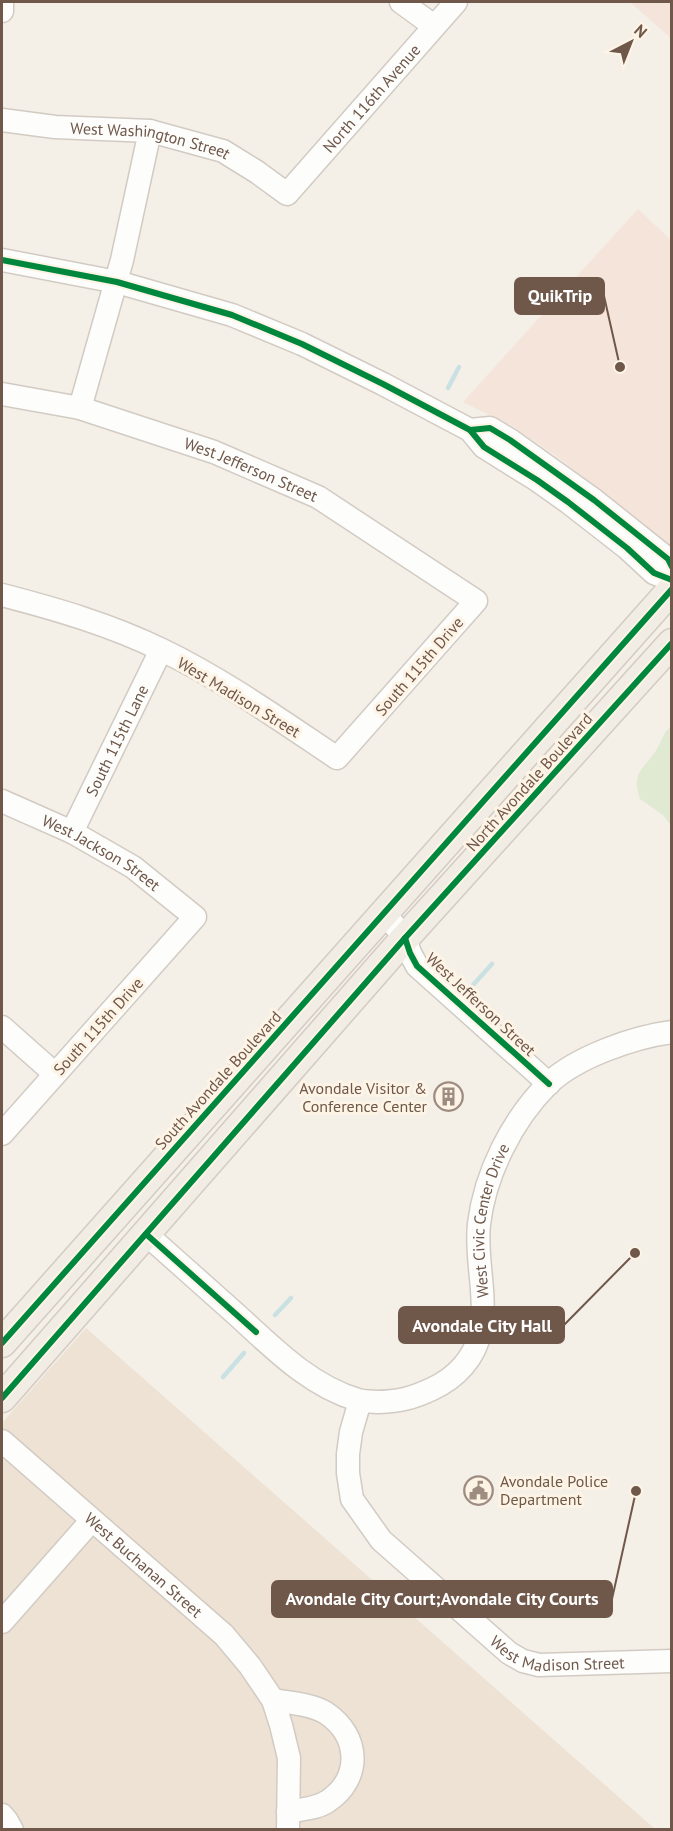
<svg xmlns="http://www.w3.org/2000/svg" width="673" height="1831" font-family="'PT Sans',sans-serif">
<rect width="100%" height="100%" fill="#f4efe7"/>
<polygon fill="#ede2d4" points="86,1328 655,1829 2,1830 2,1423"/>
<g fill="#f4e4da">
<polygon points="630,2 671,2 671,38"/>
<polygon points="638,209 671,240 671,549 662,545 586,479 555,455 514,427 463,402"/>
</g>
<path fill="#e0ead2" d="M671,727L672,824H670L663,815L640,799C630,770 646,769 658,747C662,740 664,731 671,727Z"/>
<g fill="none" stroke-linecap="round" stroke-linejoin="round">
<g stroke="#c9e1e3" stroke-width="4.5">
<polyline points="448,388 459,367"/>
<polyline points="473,985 492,964"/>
<polyline points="275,1315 291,1298"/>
<polyline points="223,1377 244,1353"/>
</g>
<defs>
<g id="minor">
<polyline points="401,2 434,26"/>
<polyline points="2,11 2,2"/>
<path id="s1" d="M2,120L55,127L150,131L223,151L257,172L287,194L456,2"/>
<polyline points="2,260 117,282 232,315 302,344 383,384 470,430 484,447 537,480 568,502 627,548 654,573 672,580"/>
<path id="s2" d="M2,394L80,408L214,452L318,497L476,601L337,758C280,720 224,680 162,650C111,625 56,609 2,595"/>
<polyline points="80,408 122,260 150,131"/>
<polyline points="470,430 490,428 510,440 594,500 668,559 672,567"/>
<path id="s3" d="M2,801L72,832L133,867L195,917L2,1134"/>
<path id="s4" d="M72,832L161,650"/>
<polyline points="384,913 405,938 410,953 417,966 549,1084"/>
<polyline points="2,1027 55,1074"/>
<path id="s5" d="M146,1234C176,1261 207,1288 237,1315C273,1348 310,1386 358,1400C364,1402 370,1401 376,1402C398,1402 413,1398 432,1389C456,1378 475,1358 480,1332C488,1296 475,1260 479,1224C485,1174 512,1120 548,1084C576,1057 634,1037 672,1032"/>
<path id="s6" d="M360,1401L351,1432L348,1454V1473L352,1499L381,1540L509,1653L523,1661L539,1665L672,1661"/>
<path id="s7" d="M2,1441L224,1635L250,1666L273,1700L281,1725L289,1758L288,1830"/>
<polyline points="2,1622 92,1520"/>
<path d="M273,1700C290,1703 312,1704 326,1713C360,1736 362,1778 328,1801C317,1809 300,1809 288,1812"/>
<polyline points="2,1815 7,1821 12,1830"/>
</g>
<g id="major">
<polyline points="2,1343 672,589"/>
<polyline points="2,1398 405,938 672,643"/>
</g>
</defs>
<use href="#minor" stroke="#d2cbc4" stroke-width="25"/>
<use href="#major" stroke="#d3cbc4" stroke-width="31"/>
<use href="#minor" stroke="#fdfdfb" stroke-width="22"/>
<use href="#major" stroke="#f1ece4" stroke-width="28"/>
<defs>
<g id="cycleway">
<polyline points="2,260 117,282 232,315 302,344 383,384 470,430 484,447 537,480 568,502 627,548 654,573 672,580"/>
<polyline points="470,430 490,428 510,440 594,500 668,559 672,567"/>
<polyline points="405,938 410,953 417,966 549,1084"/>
<polyline points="146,1234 256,1332"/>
<polyline points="2,1343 672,589"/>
<polyline points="2,1398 405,938 672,643"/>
</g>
</defs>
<use href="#cycleway" stroke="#fdf4e6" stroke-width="10"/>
<use href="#cycleway" stroke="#00873e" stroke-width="6"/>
</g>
<defs>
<symbol id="building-ring" viewBox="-11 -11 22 22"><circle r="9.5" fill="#fdf4e6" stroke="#9e8c81" stroke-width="1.5"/><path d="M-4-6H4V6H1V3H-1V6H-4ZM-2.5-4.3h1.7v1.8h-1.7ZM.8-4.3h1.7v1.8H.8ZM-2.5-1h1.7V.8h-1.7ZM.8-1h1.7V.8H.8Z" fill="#9e8c81"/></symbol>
<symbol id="civic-ring" viewBox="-11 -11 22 22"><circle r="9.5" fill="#fdf4e6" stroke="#9e8c81" stroke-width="1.5"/><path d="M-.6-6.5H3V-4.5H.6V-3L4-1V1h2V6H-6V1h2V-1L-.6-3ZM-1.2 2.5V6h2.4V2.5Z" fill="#9e8c81"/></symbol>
</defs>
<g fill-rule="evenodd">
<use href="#building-ring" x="432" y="1080" width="33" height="33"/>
<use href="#civic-ring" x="462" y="1474" width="33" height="33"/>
</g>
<g text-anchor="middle" stroke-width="6" stroke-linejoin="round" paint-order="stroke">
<g font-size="16" fill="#6f574a" stroke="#fdf4e6">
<text dy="6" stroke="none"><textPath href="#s1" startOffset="429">North 116th Avenue</textPath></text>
<text dy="6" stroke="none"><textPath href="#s1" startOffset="150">West Washington Street</textPath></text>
<text dy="6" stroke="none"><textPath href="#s2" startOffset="261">West Jefferson Street</textPath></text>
<text transform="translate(419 666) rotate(-49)" y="6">South 115th Drive</text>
<text transform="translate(239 697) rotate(31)" y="6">West Madison Street</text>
<text dy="6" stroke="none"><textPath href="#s4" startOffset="102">South 115th Lane</textPath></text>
<text transform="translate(529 782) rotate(-48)" y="6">North Avondale Boulevard</text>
<text dy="6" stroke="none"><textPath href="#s3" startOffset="112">West Jackson Street</textPath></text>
<text transform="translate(481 1004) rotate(43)" y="6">West Jefferson Street</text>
<text transform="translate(98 1026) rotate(-48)" y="6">South 115th Drive</text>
<text transform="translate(218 1080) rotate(-48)" y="6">South Avondale Boulevard</text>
<text dy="6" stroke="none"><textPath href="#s5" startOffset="538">West Civic Center Drive</textPath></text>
<text dy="6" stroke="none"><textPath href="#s7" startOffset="188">West Buchanan Street</textPath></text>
<text dy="6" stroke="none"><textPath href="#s6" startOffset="369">West Madison Street</textPath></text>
</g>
<g font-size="16" fill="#6f574a" stroke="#fdf4e6" text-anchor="end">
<text x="427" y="1094">Avondale Visitor &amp;<tspan x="427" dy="18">Conference Center</tspan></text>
<text x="500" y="1487" text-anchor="start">Avondale Police<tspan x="500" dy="18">Department</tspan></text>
</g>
</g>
<path fill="none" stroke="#6f574a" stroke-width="2" d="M620 367L604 296M635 1253L564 1325M636 1491L612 1599"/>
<g fill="#6f574a" stroke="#fdf4e6" stroke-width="2">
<circle cx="620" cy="367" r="6"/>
<circle cx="635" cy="1253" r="6"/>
<circle cx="636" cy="1491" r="6"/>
</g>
<g fill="#6f574a" stroke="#6f574a" stroke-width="2">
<rect x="515" y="278" width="89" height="36" rx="6"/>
<rect x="399" y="1307" width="165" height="36" rx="6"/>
<rect x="272" y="1581" width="340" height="36" rx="6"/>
</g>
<g font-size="18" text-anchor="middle" font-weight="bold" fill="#fff">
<text x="560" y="302">QuikTrip</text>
<text x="482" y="1332">Avondale City Hall</text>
<text x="442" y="1605">Avondale City Court;Avondale City Courts</text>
</g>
<rect width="673" height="1831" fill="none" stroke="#6f574a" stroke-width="6"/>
<g transform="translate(631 42) rotate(42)" stroke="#fdf4e6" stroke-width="4.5" paint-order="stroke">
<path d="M0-4.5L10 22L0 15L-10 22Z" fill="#6f574a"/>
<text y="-9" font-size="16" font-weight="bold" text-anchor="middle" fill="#6f574a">N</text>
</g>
</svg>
